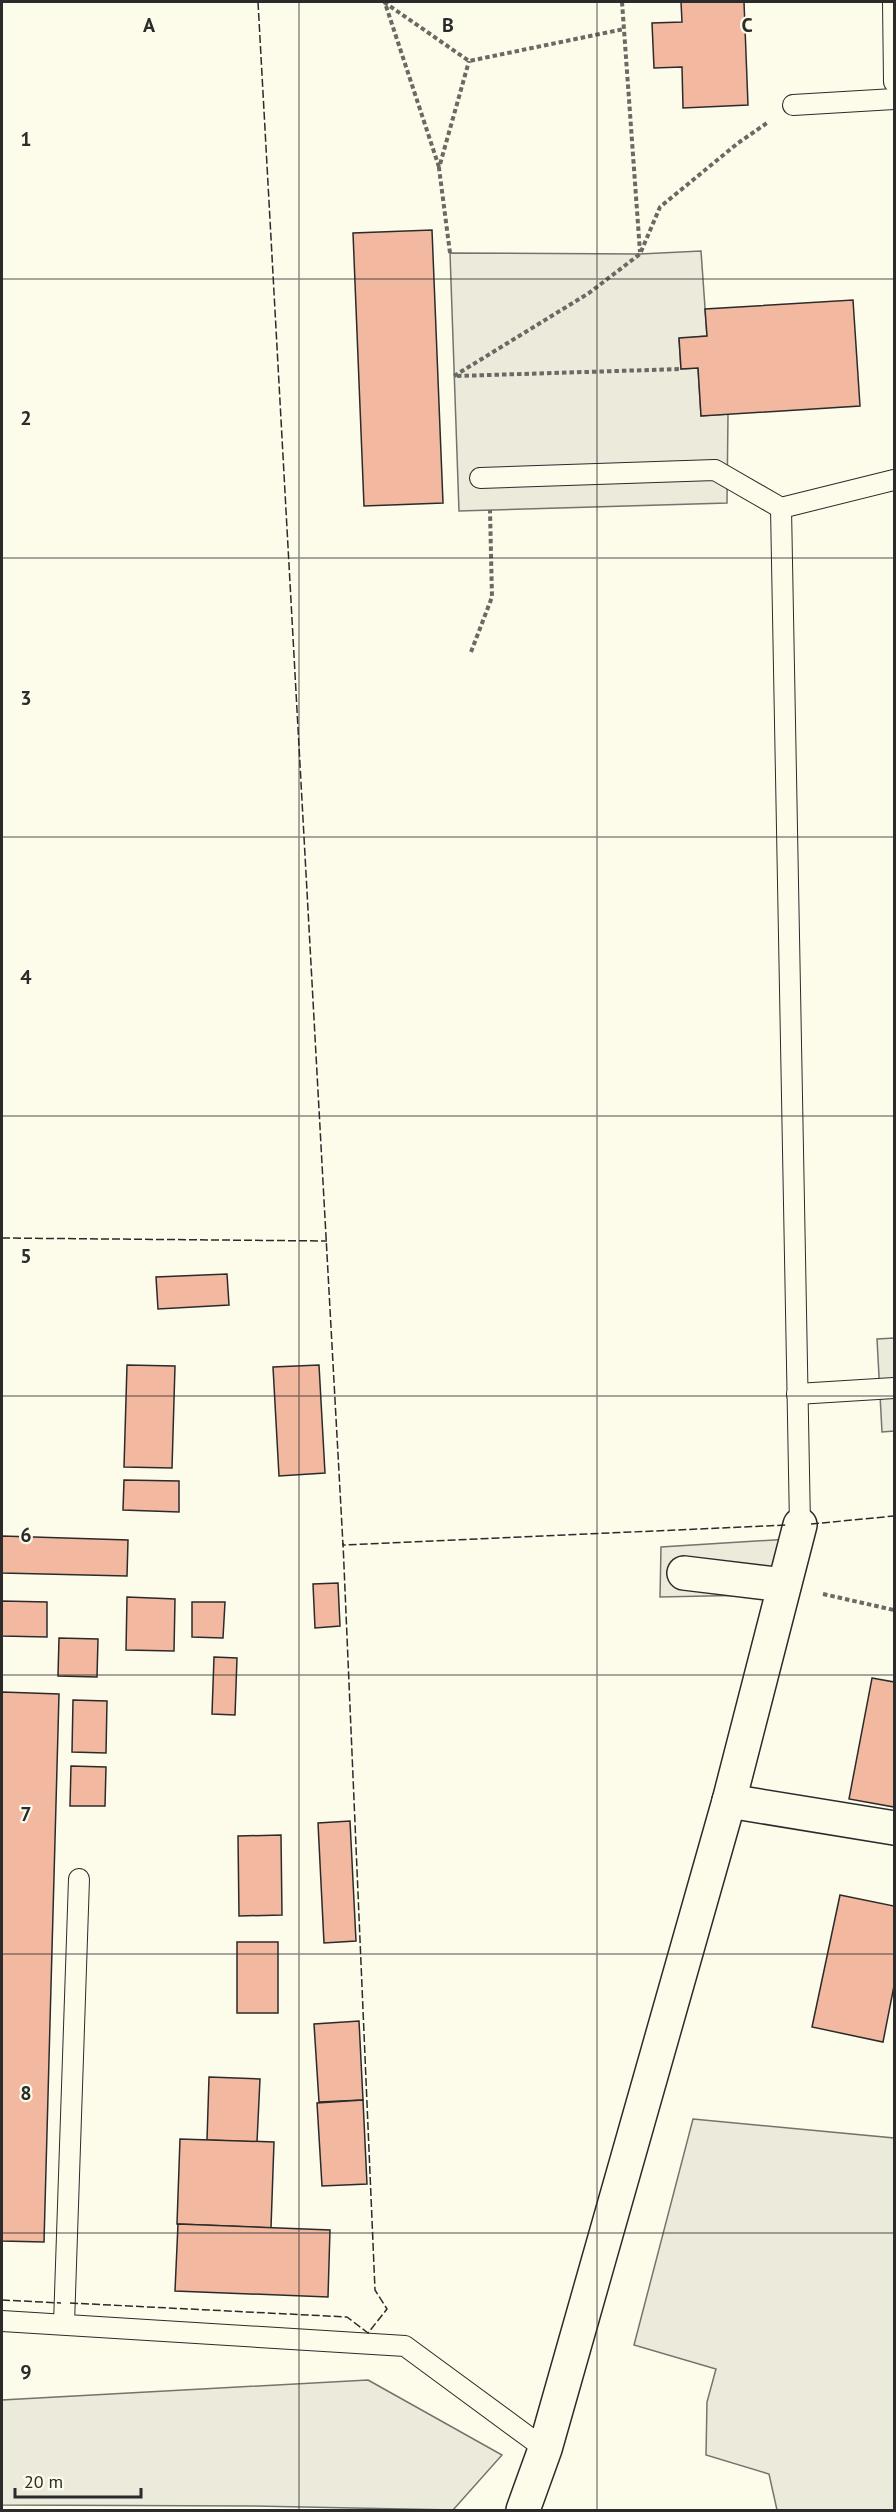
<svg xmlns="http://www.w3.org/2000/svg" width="896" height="2512" font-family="'PT Sans',sans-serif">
<rect width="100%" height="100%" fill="#fdfbea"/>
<g fill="#ecebdb" stroke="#74746e" stroke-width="1.5">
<polygon points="693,2119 894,2138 894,2510 777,2510 769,2474 706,2455 707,2402 716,2369 634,2345"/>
<polygon points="368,2380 502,2455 453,2510 253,2506 2,2505 2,2400"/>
</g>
<g fill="#eceadb" stroke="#74746e" stroke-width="1.5">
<polygon points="701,251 707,336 679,339 681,369 698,368 701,416 728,414 727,503 459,511 450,253 640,254"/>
<polygon points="894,1338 894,1431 882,1432 877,1339"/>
<polygon points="789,1539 773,1602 755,1595 660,1597 661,1547"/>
</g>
<g fill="#f2b8a0" stroke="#2b2b2b" stroke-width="1.5">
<polygon points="681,2 744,2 748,105 683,108 682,67 654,68 652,23 682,22"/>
<polygon points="432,230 443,503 364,506 353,233"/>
<polygon points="853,300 860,406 701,416 698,368 681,369 679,338 707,336 705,309"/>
<polygon points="227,1274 229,1305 158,1309 156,1277"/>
<polygon points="127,1365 175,1366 172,1468 124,1467"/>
<polygon points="319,1365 325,1473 279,1476 273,1367"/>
<polygon points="124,1480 179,1481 179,1512 123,1510"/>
<polygon points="2,1536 128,1540 127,1576 2,1573"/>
<polygon points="338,1583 340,1626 315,1628 313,1584"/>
<polygon points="127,1597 175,1599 174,1651 126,1650"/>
<polygon points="2,1601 47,1602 47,1637 2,1636"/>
<polygon points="192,1602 225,1602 223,1638 192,1637"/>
<polygon points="59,1638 98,1639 97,1677 58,1676"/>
<polygon points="214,1657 237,1658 235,1715 212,1714"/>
<polygon points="872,1678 894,1682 894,1807 849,1799"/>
<polygon points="2,1692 59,1694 44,2242 2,2241"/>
<polygon points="73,1700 107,1701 106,1753 72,1752"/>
<polygon points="71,1766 106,1767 105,1806 70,1806"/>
<polygon points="350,1821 356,1941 324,1943 318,1823"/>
<polygon points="281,1835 282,1915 239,1916 238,1836"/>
<polygon points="840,1895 894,1906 894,1986 883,2042 812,2027"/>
<rect x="237" y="1942" width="41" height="71"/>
<polygon points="359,2021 363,2100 319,2102 314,2024"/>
<polygon points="209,2077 260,2079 257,2142 207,2140"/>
<polygon points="363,2100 367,2184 322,2186 317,2103"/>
<polygon points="180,2139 274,2142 271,2228 177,2224"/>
<polygon points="178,2224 330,2230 328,2297 175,2291"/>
</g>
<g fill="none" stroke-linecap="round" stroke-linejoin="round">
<defs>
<g id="lane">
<polyline points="893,2 894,82"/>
<polyline points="793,105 894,99"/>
<polyline points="480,478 715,470 781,508"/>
<polyline points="797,1394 894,1388"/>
<polyline points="800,1525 781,508 894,480"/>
<polyline points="2,2321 405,2346 545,2449"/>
<polyline points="64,2324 79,1879"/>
</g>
<g id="street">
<polyline points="684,1573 784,1585"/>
<polyline points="729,1801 894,1828"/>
<polyline points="523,2510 545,2449 729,1801 800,1525"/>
</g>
</defs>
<use href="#lane" stroke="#2b2b2b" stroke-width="22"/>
<use href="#street" stroke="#2b2b2b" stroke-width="36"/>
<g stroke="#6a6964" stroke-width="4" stroke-dasharray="4.5 3" stroke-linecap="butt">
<polyline points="384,2 469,61 624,29"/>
<polyline points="622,2 640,252"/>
<polyline points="386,6 439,167"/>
<polyline points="450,253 439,168 469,61"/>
<polyline points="454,376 589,293 640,254 660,207 738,143 767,123"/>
<polyline points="457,376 681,369"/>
<polyline points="471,652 492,597 490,510"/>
<polyline points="823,1594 894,1610"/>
</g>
<use href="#lane" stroke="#fdfbea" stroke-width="20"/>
<use href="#street" stroke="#fdfbea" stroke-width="33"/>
<g stroke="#2b2b2b" stroke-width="1.5" stroke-dasharray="8 3" stroke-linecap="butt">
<polyline points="258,2 343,1545 787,1525"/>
<polyline points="2,1238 327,1241"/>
<polyline points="811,1524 894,1516"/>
<polyline points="2,2300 61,2303"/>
<polyline points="70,2303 347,2317 368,2333 387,2309 375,2290 343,1543"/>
</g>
</g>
<path fill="none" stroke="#2b2b2b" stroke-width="1.5" stroke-opacity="0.55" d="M299,2V2510M597,2V2510M2,279H894M2,558H894M2,837H894M2,1116H894M2,1396H894M2,1675H894M2,1954H894M2,2233H894"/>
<g font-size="20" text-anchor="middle" font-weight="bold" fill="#2b2b2b" stroke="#fdfbea" stroke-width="4.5" stroke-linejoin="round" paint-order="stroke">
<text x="149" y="32">A</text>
<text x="448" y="32">B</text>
<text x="747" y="32">C</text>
<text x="26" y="146">1</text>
<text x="26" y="425">2</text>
<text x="26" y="705">3</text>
<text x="26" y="984">4</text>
<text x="26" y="1263">5</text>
<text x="26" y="1542">6</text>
<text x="26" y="1821">7</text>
<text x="26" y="2100">8</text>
<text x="26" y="2379">9</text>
</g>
<rect width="896" height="2512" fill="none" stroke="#2b2b2b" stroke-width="6"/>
<path d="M15 2488v9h126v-9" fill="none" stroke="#2b2b2b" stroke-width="3"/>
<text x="24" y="2488" font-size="18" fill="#2b2b2b" stroke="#fdfbea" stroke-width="4.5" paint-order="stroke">20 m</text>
</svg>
